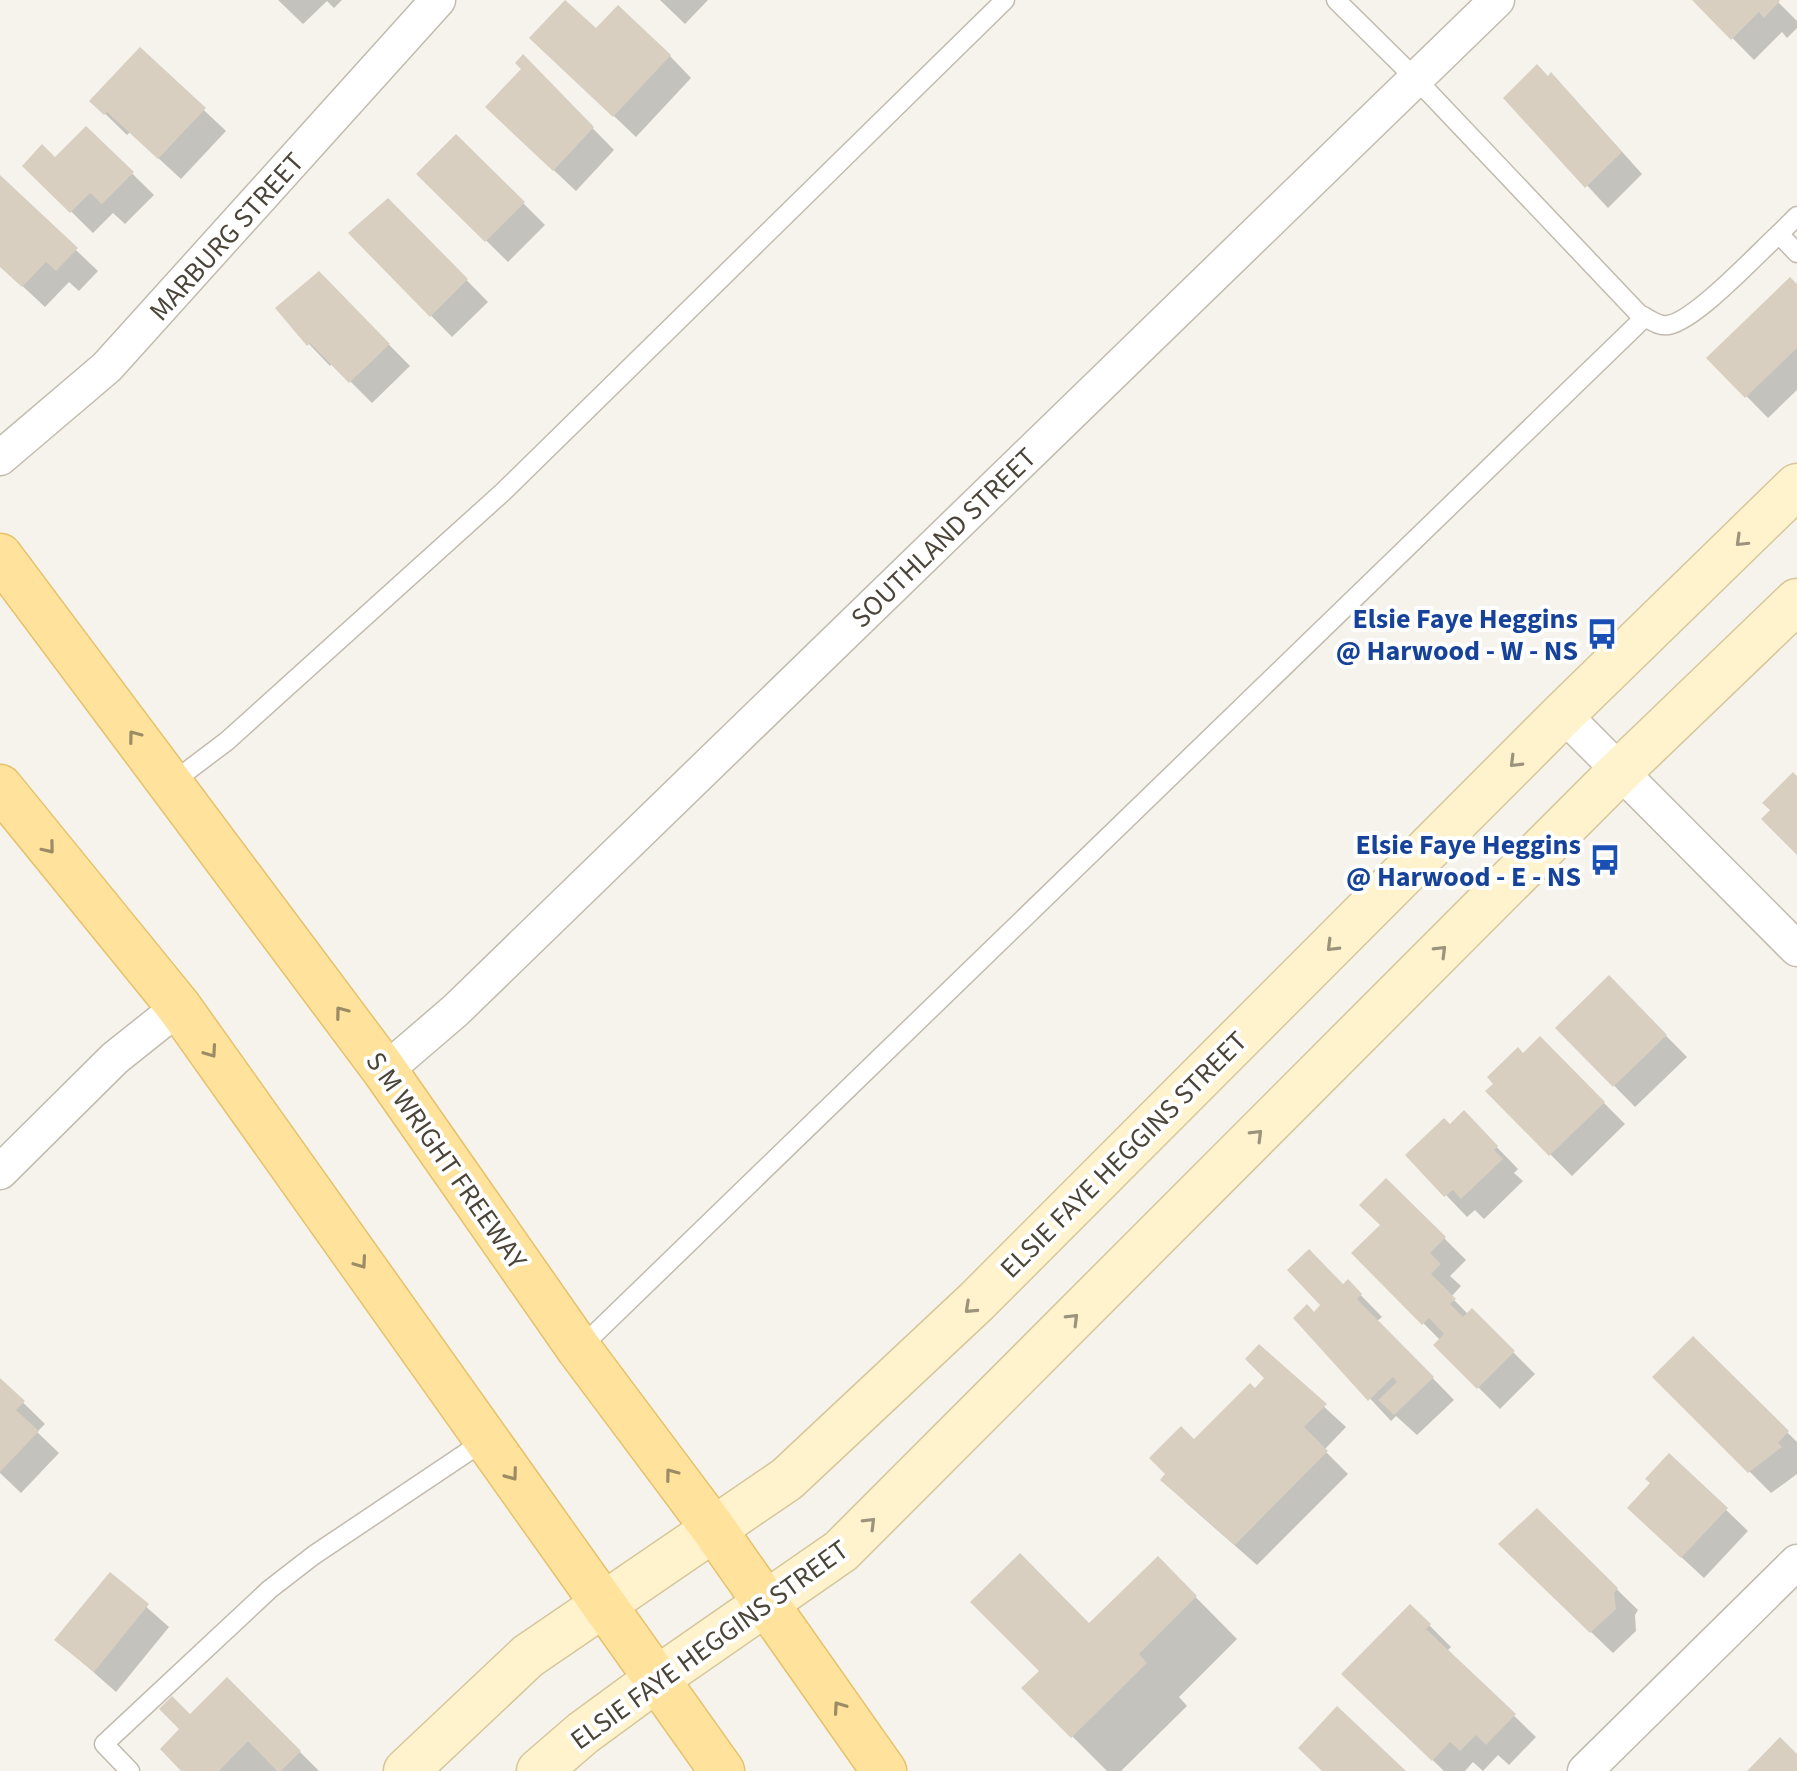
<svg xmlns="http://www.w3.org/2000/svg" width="1797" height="1771" font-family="'Source Sans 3',sans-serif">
<rect width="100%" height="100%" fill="#f6f3ec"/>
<g fill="#0003">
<polygon points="278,0 342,0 334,8 327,1 303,24"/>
<polygon points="660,0 708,0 685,24"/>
<polygon points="1695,0 1776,0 1797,21 1797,28 1787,38 1782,32 1754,60"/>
<polygon points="596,31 670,56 691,78 636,137 554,59"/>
<polygon points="140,50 226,131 181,179 130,132 127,135 92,101"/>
<polygon points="523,57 614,150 576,191 509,128 524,69"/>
<polygon points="1548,79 1572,96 1642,174 1608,208 1506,98"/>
<polygon points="86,128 154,195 125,224 113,213 93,233 25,166 55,160"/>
<polygon points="456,136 545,225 508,262 419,174"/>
<polygon points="0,178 98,271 79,291 69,282 45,307 0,265"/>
<polygon points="388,200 488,302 452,337 350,233"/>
<polygon points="318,273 410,366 372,403 332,363 330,366 309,344 278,308"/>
<polygon points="1797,287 1797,390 1768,418 1709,358"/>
<polygon points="1609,978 1687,1057 1635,1107 1558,1028"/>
<polygon points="1540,1039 1625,1124 1572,1176 1488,1092"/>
<polygon points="1450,1127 1485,1135 1518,1169 1514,1173 1523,1181 1484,1219 1475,1210 1467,1217 1408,1155"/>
<polygon points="1386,1180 1466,1260 1450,1276 1461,1286 1451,1297 1468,1314 1472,1311 1535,1374 1500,1409 1436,1345 1440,1340 1354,1253 1382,1225"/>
<polygon points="1348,1282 1382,1317 1377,1321 1454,1400 1417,1435 1396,1416 1391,1421 1295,1318 1314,1314"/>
<polygon points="1693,1339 1797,1442 1797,1474 1771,1493 1655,1377"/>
<polygon points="1259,1347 1346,1427 1324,1450 1348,1474 1257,1565 1184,1501 1194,1442 1267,1378"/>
<polygon points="0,1380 45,1424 37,1432 59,1453 21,1493 0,1473"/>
<polygon points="1669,1455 1748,1531 1704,1578 1651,1529 1652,1483"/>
<polygon points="1537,1511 1638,1610 1635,1615 1636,1631 1613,1653 1522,1566"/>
<polygon points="1158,1559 1237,1639 1179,1697 1187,1706 1121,1771 1107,1771 1024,1688"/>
<polygon points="110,1575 169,1627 116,1692 57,1640"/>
<polygon points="1410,1606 1451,1647 1447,1651 1536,1737 1509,1765 1498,1755 1483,1771 1473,1762 1465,1771 1444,1771 1366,1696"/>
<polygon points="227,1679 319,1771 184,1771 190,1717"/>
</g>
<g fill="#d8cfc1">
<polygon points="565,0 596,28 618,5 671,55 613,117 529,38"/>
<polygon points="1692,0 1779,0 1780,1 1764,18 1759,12 1731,40"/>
<polygon points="140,47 206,108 158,159 107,112 104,115 89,101"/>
<polygon points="523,54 594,127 553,171 485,107 521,69 515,63"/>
<polygon points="1537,64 1548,76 1551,72 1622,152 1585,188 1503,98"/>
<polygon points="86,126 134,172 102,204 90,193 70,213 22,166 42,144 55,157"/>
<polygon points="456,134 525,202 485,242 416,174"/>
<polygon points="0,175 78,248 56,271 46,262 22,287 0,267"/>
<polygon points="388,198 468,279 430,317 348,233"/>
<polygon points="319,271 390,344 349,383 310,343 307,346 275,308"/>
<polygon points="1790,277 1797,284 1797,348 1745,398 1706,358"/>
<polygon points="1793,772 1797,776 1797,855 1761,819 1770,810 1762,803"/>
<polygon points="1609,975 1667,1035 1613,1087 1555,1028"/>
<polygon points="1540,1036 1605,1102 1549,1156 1485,1091 1493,1084 1487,1077 1518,1047 1523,1053"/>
<polygon points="1464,1110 1498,1146 1494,1150 1503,1159 1461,1199 1453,1190 1444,1197 1405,1155 1444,1118 1450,1124"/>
<polygon points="1386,1178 1446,1237 1430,1253 1441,1264 1431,1274 1456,1299 1450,1304 1463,1317 1472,1308 1515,1351 1477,1389 1433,1345 1444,1334 1429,1318 1422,1325 1351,1253 1380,1225 1359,1205"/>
<polygon points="1309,1249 1343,1284 1348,1279 1362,1294 1357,1299 1434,1377 1394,1415 1378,1400 1397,1382 1393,1377 1368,1401 1293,1318 1307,1304 1314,1312 1320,1305 1287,1270"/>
<polygon points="1693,1336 1789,1431 1778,1443 1782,1447 1748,1473 1652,1377"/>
<polygon points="1259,1344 1327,1404 1304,1427 1328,1451 1235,1545 1160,1480 1165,1474 1149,1458 1181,1426 1194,1439 1250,1383 1255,1388 1264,1378 1245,1359"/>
<polygon points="0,1378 25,1401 16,1410 39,1431 0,1472"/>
<polygon points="1669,1453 1728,1508 1681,1558 1627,1508 1650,1483 1645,1479"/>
<polygon points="1537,1508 1618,1588 1614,1593 1616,1609 1590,1633 1498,1544"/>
<polygon points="1020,1553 1089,1623 1158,1556 1197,1596 1139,1654 1147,1663 1071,1738 1021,1688 1039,1671 970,1602"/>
<polygon points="110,1572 149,1604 94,1672 54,1640"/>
<polygon points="1410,1604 1431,1624 1426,1629 1516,1714 1486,1745 1476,1735 1460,1751 1450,1742 1432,1761 1341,1674"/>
<polygon points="227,1677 301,1751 281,1771 277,1771 248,1741 219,1771 181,1771 160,1749 179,1729 159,1709 172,1696 190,1714"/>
<polygon points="1337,1706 1406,1771 1322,1771 1298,1748"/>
<polygon points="1780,1737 1797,1754 1797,1771 1747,1771"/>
</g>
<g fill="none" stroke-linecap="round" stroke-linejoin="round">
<defs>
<g id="lane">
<path d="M1336,0L1416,79L1639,314C1648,318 1658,327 1668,325C1695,321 1756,255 1779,234"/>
<polyline points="1797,216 1779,234 1797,253"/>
<polyline points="170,784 227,741 503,492 1005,0"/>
<polyline points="579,1349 1645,317"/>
<polyline points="130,1771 104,1744 270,1589 314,1555 487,1439"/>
</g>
<g id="street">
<polyline points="0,458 107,367 438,0"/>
<polyline points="1563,714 1797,949"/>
<polyline points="385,1071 456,1010 1497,0"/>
<polyline points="0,1172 115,1058 179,1007"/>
<polyline points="1585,1771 1797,1562"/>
</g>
<g id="secondary">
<polyline points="406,1771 528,1656 787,1479 976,1302 1563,714 1797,486"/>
<polyline points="539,1771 583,1733 658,1678 841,1551 1619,772 1797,601"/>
</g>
<g id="primary">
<polyline points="0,556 385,1071 579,1349 713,1528 884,1771"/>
<polyline points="0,787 179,1007 722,1771"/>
</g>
</defs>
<use href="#lane" stroke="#c2bbae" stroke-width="21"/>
<use href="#street" stroke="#c2bbae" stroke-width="37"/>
<use href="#secondary" stroke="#d6c79b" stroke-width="47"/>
<use href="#primary" stroke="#e6c16a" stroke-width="47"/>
<use href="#lane" stroke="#fff" stroke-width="18"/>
<use href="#street" stroke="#fff" stroke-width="34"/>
<use href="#secondary" stroke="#fff3cd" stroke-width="44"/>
<use href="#primary" stroke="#ffe39c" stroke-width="44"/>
</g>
<defs><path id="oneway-chevron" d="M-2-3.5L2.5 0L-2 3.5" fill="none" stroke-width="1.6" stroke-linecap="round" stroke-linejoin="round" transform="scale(2)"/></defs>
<g stroke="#9c937c">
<use href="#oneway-chevron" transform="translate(1741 541) rotate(136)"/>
<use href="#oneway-chevron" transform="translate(1515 762) rotate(135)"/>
<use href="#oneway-chevron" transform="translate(1332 946) rotate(135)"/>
<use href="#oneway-chevron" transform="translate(1441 951) rotate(-45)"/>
<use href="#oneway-chevron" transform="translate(1257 1135) rotate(-45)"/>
<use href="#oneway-chevron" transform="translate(970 1308) rotate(137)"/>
<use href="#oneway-chevron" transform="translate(1073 1319) rotate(-45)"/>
<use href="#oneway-chevron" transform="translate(870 1523) rotate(-45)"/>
</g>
<g stroke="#9c8c66">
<use href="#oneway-chevron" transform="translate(134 736) rotate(-127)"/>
<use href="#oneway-chevron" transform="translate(49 848) rotate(51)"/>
<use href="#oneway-chevron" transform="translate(341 1012) rotate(-127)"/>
<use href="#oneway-chevron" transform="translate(211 1052) rotate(55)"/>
<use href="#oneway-chevron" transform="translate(361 1263) rotate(55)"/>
<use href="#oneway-chevron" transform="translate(671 1474) rotate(-127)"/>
<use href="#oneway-chevron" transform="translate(512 1475) rotate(54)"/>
<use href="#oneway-chevron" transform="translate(839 1707) rotate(-125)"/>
</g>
<defs>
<symbol id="bus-bare" viewBox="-9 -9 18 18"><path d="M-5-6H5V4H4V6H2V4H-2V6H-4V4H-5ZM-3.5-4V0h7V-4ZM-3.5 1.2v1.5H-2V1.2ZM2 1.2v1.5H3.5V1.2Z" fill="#1a4fb4" stroke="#fff" stroke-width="2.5" paint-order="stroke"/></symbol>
</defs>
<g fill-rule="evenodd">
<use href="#bus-bare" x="1580" y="612" width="44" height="44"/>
<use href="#bus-bare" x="1583" y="838" width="44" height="44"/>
</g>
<g text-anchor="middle" stroke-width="8" stroke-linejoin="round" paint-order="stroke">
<g font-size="28" fill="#4b4439" stroke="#fff">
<text transform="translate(226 236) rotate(-48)" y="10">MARBURG STREET</text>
<text transform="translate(943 537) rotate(-44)" y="10">SOUTHLAND STREET</text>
<text transform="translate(1123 1154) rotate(-45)" y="10">ELSIE FAYE HEGGINS STREET</text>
<text transform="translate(447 1160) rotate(55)" y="10">S M WRIGHT FREEWAY</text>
<text transform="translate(709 1644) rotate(-36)" y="10">ELSIE FAYE HEGGINS STREET</text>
</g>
<g font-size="28" font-weight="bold" fill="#164399" stroke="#fff" text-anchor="end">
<text x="1578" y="628">Elsie Faye Heggins<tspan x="1578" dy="32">@ Harwood - W - NS</tspan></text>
<text x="1581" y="854">Elsie Faye Heggins<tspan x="1581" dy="32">@ Harwood - E - NS</tspan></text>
</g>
</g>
</svg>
